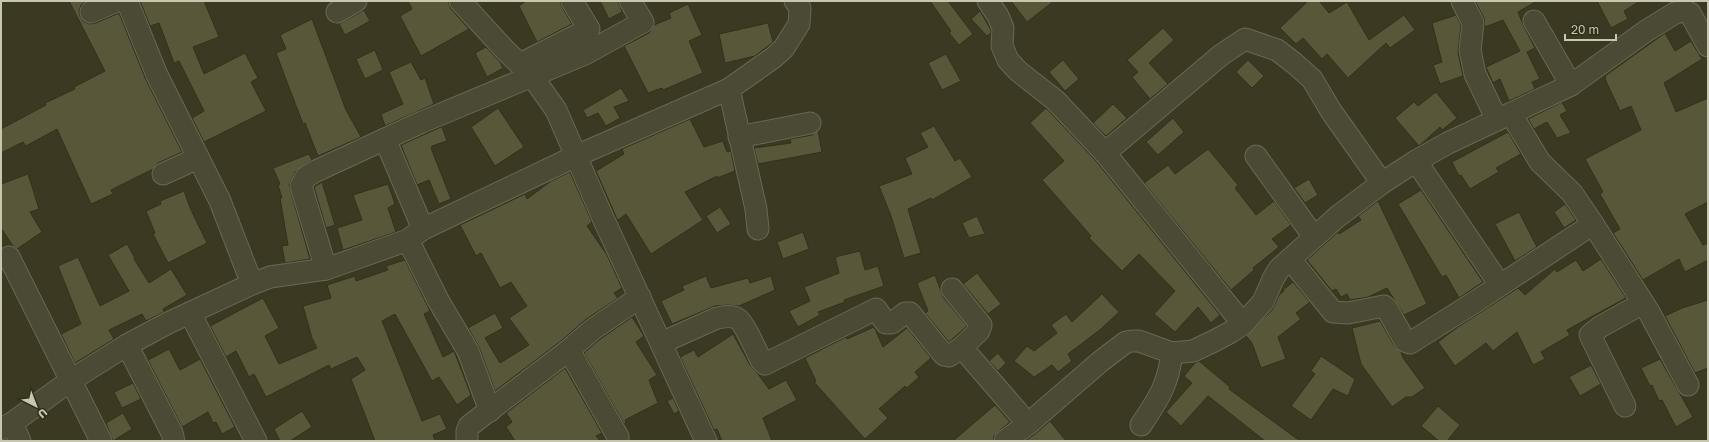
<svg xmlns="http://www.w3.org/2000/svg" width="1709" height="442" font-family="'Golos Text',sans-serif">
<rect width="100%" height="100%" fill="#3b3921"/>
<g fill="#59573a" stroke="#32311c">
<polygon points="69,1 86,1 81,5 79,11 80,16 83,21 89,24 96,23 119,13 146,80 182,152 158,163 153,169 111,190 113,194 91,204 57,129 26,146 23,142 1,153 1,129 46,105 45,103 75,89 74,87 105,71"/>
<polygon points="140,1 204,1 219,37 193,47 204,74 245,53 258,78 251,82 266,111 204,142 192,118 204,111 179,61 174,63 159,23 150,26"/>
<polygon points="408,1 448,1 451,9 469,29 421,56 400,16 412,9"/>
<polygon points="526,1 560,1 562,7 572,24 537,42 519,6"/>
<polygon points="600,1 618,1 622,12 609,19"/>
<polygon points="930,1 948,1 973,34 959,45 949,33 951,31"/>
<polygon points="1011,1 1054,1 1027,22"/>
<polygon points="1308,1 1319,1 1329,13 1347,2 1369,40 1404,15 1415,30 1390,48 1386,43 1348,78 1327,54 1322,59 1303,38 1296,44 1280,28"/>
<polygon points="1475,1 1537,1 1518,12 1524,27 1535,48 1527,52 1540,79 1532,82 1535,89 1509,101 1500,79 1493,83 1486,67 1520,51 1503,20 1485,27 1484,18"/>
<polygon points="1597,1 1640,1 1624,11 1628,19 1611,28"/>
<polygon points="688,4 702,35 689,41 703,73 663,90 662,88 648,93 624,46 649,33 654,25 671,18 669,13"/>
<polygon points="364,10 370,21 345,35 339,24"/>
<polygon points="980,11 991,30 991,33 987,36 971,19"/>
<polygon points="1456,15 1461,25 1458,52 1463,76 1440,84 1433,65 1442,62 1432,23"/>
<polygon points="312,19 346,110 361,137 318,156 305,123 303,124 276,53 286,49 280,35"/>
<polygon points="768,23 773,42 755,56 725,63 719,34"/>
<polygon points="1163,28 1174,40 1149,63 1168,84 1150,99 1132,77 1138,72 1127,60"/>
<polygon points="1665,33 1675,51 1691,41 1702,59 1664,83 1676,112 1708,98 1708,202 1685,214 1703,245 1708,243 1708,260 1685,272 1679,259 1643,280 1613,233 1620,229 1600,194 1603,192 1585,159 1641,130 1631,106 1620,111 1605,79 1606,78 1605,76"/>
<polygon points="486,47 500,62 503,68 487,77 475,53"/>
<polygon points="375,50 383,70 365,79 356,59"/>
<polygon points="946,54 961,81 942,90 928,63"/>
<polygon points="1063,60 1079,79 1065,91 1049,72"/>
<polygon points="1248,60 1264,76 1252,88 1236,72"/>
<polygon points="411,62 421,80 425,78 434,104 385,126 381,114 403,104 389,72"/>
<polygon points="621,88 629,101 614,107 620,118 606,126 598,113 587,118 583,110"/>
<polygon points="1436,92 1457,118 1442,130 1440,127 1419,146 1395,118 1414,102 1418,106"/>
<polygon points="1562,102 1567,111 1560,115 1571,133 1557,138 1547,122 1534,129 1528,119"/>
<polygon points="1113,104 1127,118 1106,136 1093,123"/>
<polygon points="498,108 524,147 495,166 471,127"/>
<polygon points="1046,108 1096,161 1220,315 1211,323 1198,307 1175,332 1154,314 1175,291 1139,254 1122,271 1089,238 1091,236 1042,180 1064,161 1030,123"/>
<polygon points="1173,118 1184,132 1158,155 1146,142"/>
<polygon points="690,119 704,147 723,141 727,152 731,151 735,171 717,178 717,176 685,192 703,220 651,254 626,214 618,220 617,219 596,171 624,154 622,149"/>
<polygon points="934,126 955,161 960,158 972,177 932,200 931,198 908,209 921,253 904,258 891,216 879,186 912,174 905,158 928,147 920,133"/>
<polygon points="441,127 442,127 447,141 432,146 431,148 451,199 439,204 429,180 417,185 401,145"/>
<polygon points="818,131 822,152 758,164 754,148 791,143 790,139 812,135"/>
<polygon points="1508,132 1521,154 1496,168 1499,172 1470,189 1461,175 1459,176 1452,162"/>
<polygon points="1208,149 1238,185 1235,188 1256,215 1274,201 1291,225 1272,239 1279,247 1253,268 1254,270 1231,290 1144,183 1168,165 1175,174"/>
<polygon points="309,154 312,160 296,171 289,185 310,259 285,263 282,246 288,245 280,198 282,198 278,185 280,184 273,168"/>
<polygon points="570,172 592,222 587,226 607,255 622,288 614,293 618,298 585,320 561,341 495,391 479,347 468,328 495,313 503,328 485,338 500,363 529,345 509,318 527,306 511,282 500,288 481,253 476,256 460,225 525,194 527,199 551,181"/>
<polygon points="28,174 39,209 30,212 42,232 17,249 13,246 1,228 1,184"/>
<polygon points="1309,179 1318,195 1305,203 1294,188"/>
<polygon points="322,182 335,225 326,228 314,187"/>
<polygon points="388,184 395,204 388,208 396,232 343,250 337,228 362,220 353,195"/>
<polygon points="1421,190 1483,282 1459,298 1446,275 1442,277 1398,204"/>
<polygon points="184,191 191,210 207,243 168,263 153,234 155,233 146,211 161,204 160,201"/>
<polygon points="1378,201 1427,304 1404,315 1387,288 1368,297 1350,300 1347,294 1341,297 1336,289 1332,291 1307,260 1338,232 1339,234 1361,220 1358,216"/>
<polygon points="1565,204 1576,220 1564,228 1554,212"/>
<polygon points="720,207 731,224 717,233 706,216"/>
<polygon points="1519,212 1537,247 1515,261 1495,224"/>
<polygon points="977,216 985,234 969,238 962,223"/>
<polygon points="803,232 809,249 783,259 777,242"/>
<polygon points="127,244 135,258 134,259 149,283 171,269 187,295 163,309 164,312 146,321 142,314 109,330 114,339 75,363 61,334 81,324 58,266 78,257 100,306 129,291 108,255"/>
<polygon points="860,251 865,270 878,266 884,286 844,300 845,302 818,312 820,315 798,327 789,311 810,301 804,287 839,273 835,257"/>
<polygon points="1601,259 1626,298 1567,330 1570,335 1541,352 1545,359 1533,365 1517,332 1493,351 1486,343 1455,366 1438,342 1458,327 1518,288 1525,295 1555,269 1557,272 1576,260 1583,271"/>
<polygon points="405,260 430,311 424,314 443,357 454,351 471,395 457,405 439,377 432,381 395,314 382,321 422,421 440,414 447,429 433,435 435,441 375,441 351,379 365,370 357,357 331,369 329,365 266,397 254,374 249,377 236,351 226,357 210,326 263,298 279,328 265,336 279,364 317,348 312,338 303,306 331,298 327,285 355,276 356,281 388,270 386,266"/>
<polygon points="977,273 1001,304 988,314 963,284"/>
<polygon points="935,275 943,297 967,326 949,342 925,313 928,311 917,283"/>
<polygon points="706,276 711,288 748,278 750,283 771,276 775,290 739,306 728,305 715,306 672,324 661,301 684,290 682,286"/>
<polygon points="1293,282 1310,302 1296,313 1301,319 1278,337 1286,359 1261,368 1252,343 1246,336 1272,310 1279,295 1284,291 1283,290"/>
<polygon points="1102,294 1119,312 1101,329 1068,354 1072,361 1058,372 1052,365 1034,377 1014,361 1027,346 1034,351 1057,333 1051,325 1066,314 1072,322"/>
<polygon points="1708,300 1708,368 1695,373 1665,316 1682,308"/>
<polygon points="632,317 644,336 636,342 657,375 649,380 658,403 625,420 626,423 624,424 584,353 599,340"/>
<polygon points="1380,321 1395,347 1401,352 1403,358 1425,388 1412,397 1406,397 1392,407 1361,364 1352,328"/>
<polygon points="874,327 883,347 907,328 931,358 915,372 919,377 907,388 905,386 879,409 888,418 865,439 814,382 816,381 805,358 846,337 847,339"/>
<polygon points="733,334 750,365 758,374 769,389 786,380 797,400 763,418 772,441 722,441 717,429 714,430 680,357 694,350 698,357"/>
<polygon points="169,349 180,370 200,359 235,427 222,434 216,422 213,423 208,412 182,427 148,360"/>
<polygon points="998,353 1006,363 998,371 989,361"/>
<polygon points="1321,356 1355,379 1348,396 1333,389 1311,420 1291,406 1315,374 1311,371"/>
<polygon points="1660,359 1693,417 1676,427 1662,400 1659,401 1652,385 1650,386 1641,368"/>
<polygon points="1199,361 1230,387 1229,389 1300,441 1265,441 1208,396 1181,426 1166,412 1192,383 1184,376 1195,363"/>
<polygon points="1591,365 1601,384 1580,396 1569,377"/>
<polygon points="565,368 602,433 596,436 600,441 515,441 506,427 512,422 506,413"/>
<polygon points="133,383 141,399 122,408 114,392"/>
<polygon points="673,398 679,411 674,414 667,401"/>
<polygon points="995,405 1010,422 998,432 994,436 993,441 953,441"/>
<polygon points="1438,406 1460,425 1447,441 1439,441 1421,426"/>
<polygon points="302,411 312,427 290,441 280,441 274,429"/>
<polygon points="123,413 132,429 113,441 106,423"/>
<polygon points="1050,421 1066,441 1025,441 1035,434"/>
</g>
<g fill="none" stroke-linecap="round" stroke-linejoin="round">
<defs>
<g id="minor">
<polyline points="127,1 157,75 220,201 252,284"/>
<polyline points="988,1 998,16 1003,28 1002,46 1008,60 1018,71 1055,100 1105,153 1243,324"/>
<polyline points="1462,1 1473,23 1470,50 1475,74 1497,120"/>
<polyline points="91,12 117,1"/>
<polyline points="337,12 356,1"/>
<polyline points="1534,21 1571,85"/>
<polyline points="520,64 589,29 572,1"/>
<polyline points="729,89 756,209 758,229"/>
<polyline points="1511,114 1540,162 1572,193 1593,224"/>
<polyline points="739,137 810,123"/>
<polyline points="385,139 423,229"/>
<polyline points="1105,153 1221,55 1245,39 1277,50 1294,63 1312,79 1331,111 1382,183"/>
<polyline points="1256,156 1314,237"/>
<polyline points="1416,161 1500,285"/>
<polyline points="163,174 198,158"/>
<polyline points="408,240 438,300 468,351 490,411"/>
<polyline points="9,257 101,441"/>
<polyline points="1290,259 1333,312 1348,313 1384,306 1387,309 1405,341 1410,343 1475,302 1593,224 1649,312 1688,385"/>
<polyline points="326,269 301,186 306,177 316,171 422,122 585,54 643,22 630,1"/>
<polyline points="952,289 981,325 979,331 961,348"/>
<polyline points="190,313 256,441"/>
<path d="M661,343L717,318C723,317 732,315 738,319C744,323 757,352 761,360L765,364L876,309L886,323H892L905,313H910L944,355L949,356L961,348L964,350L1028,424"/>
<polyline points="127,345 172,433 174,441"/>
<polyline points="569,350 618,437 618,441"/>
<polyline points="1625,406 1590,335 1600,327 1643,303"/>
<polyline points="12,423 20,441"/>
<path d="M1141,425C1159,398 1168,385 1172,353"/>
<polyline points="1,429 12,423 71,380 127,345 168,323 252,284 270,277 326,269 408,240 423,229 576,156 556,110 532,76 505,50 460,1"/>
<polyline points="467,441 467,431 469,426 569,350 592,330 640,297"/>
<polyline points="706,441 603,218 576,156 729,89 773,58 784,48 799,24 800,8 795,1"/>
<polyline points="1005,441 1028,424 1101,361 1126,342 1132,341 1139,341 1172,353 1193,351 1214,341 1231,332 1243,324 1263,302 1273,279 1279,269 1337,217 1382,183 1416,161 1448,143 1571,85 1646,31 1675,13 1684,11 1690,13 1708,46"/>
</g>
</defs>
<use href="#minor" stroke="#696853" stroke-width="23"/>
<use href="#minor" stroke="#4b4a35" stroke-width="21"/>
</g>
<rect width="1709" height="442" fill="none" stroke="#c7c7b0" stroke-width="4"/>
<g transform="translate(36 406) rotate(138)" stroke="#302f1a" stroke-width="3" paint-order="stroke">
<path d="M0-3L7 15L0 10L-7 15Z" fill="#c7c7b0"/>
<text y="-6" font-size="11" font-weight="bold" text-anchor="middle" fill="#c7c7b0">U</text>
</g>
<path d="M1565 34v6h51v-6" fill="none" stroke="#c7c7b0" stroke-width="2"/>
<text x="1571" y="34" font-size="12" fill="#c7c7b0" stroke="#302f1a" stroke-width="3" paint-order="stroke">20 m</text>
</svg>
